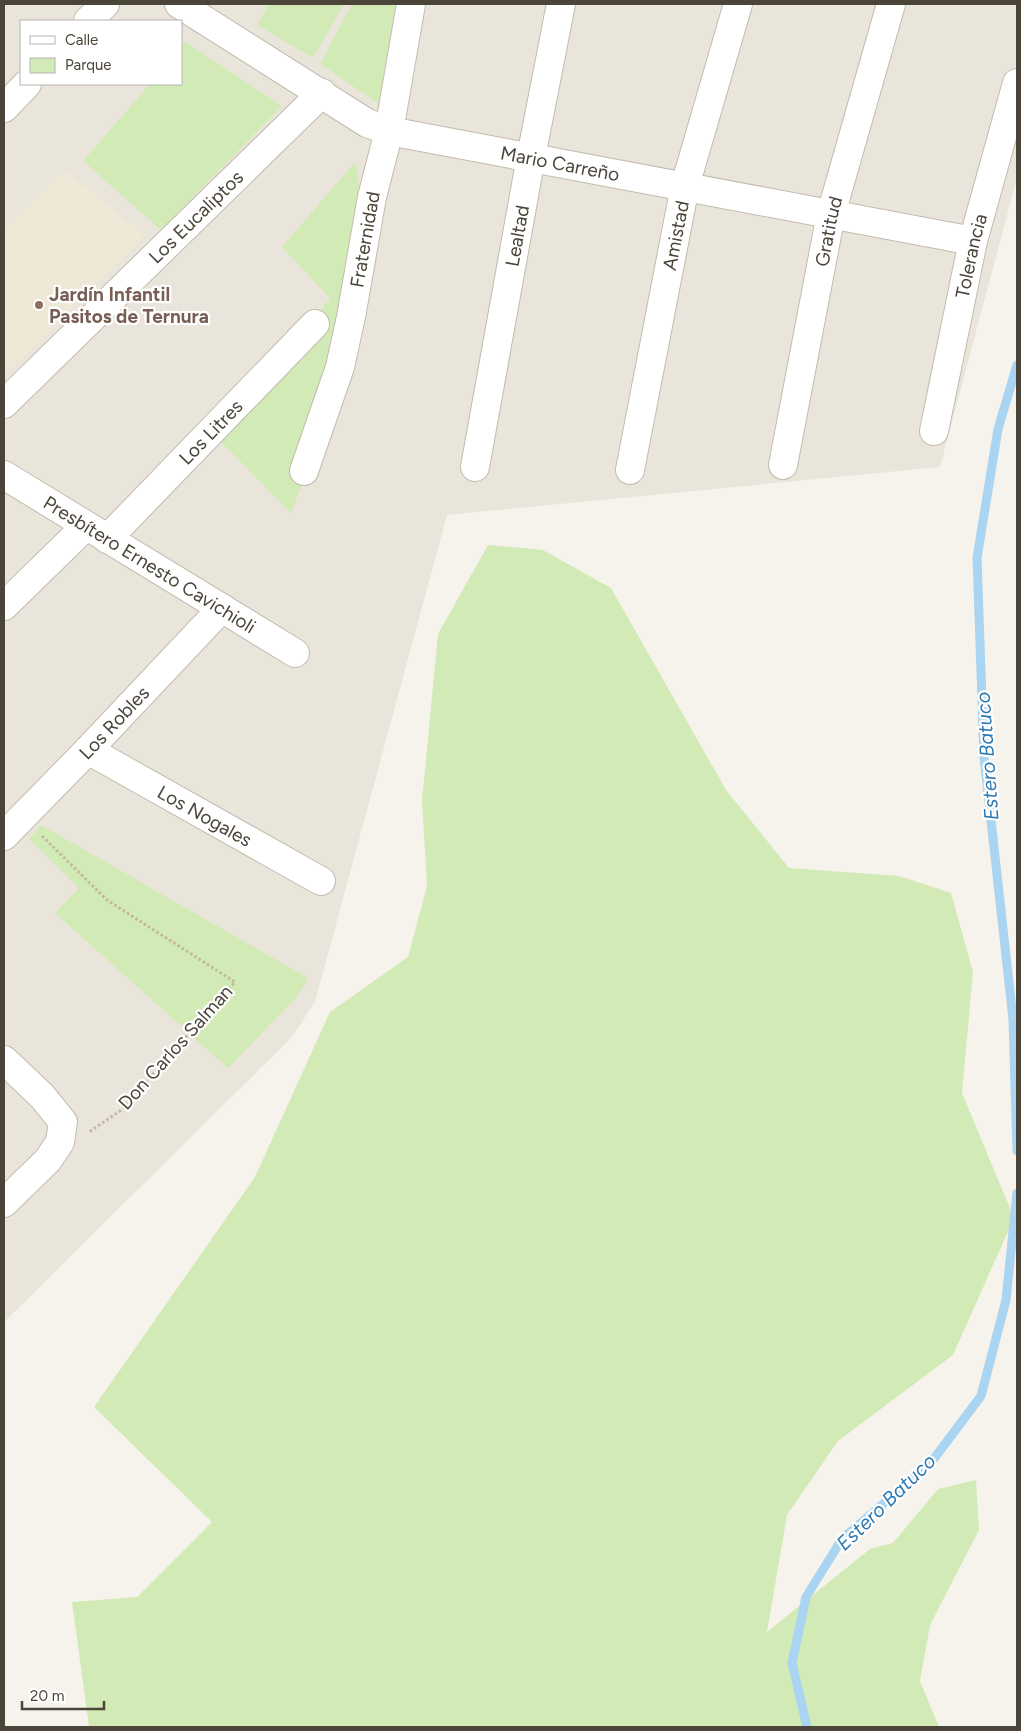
<svg xmlns="http://www.w3.org/2000/svg" width="1021" height="1731" font-family="Figtree,sans-serif">
<rect width="100%" height="100%" fill="#f6f3ec"/>
<path fill="#eae5da" fill-rule="evenodd" d="M4,4H1017V178L940,467L447,515L315,1002L292,1037L4,1322ZM21,21H181V84H21Z"/>
<polygon fill="#efe8d6" points="65,170 145,236 4,375 4,233"/>
<g fill="#d2eab5">
<polygon points="269,4 344,4 313,58 257,25"/>
<polygon points="352,4 401,4 381,105 320,64"/>
<polygon points="186,42 282,106 161,230 83,161 150,84 181,84 181,48"/>
<polygon points="355,162 359,184 347,298 304,480 291,513 220,441 311,345 320,342 329,327 317,316 330,298 282,247"/>
<polygon points="488,545 543,550 611,588 726,790 789,868 899,876 951,893 973,972 962,1093 1014,1218 953,1355 838,1441 787,1515 767,1632 870,1549 893,1543 938,1489 976,1480 979,1530 930,1625 920,1681 939,1727 89,1727 72,1602 137,1597 212,1522 94,1407 255,1177 330,1012 408,957 427,886 422,801 438,634"/>
<polygon points="41,825 308,978 297,997 228,1068 55,913 79,888 29,839"/>
</g>
<g fill="none" stroke-linecap="round" stroke-linejoin="round">
<g stroke="#a9d4f2" stroke-width="9">
<polyline points="1017,365 998,429 977,558 984,757 1013,1019 1017,1151"/>
<polyline points="807,1727 792,1663 806,1597 842,1539 930,1464 981,1396 1006,1300 1017,1193"/>
</g>
<defs>
<g id="minor">
<path id="s1" d="M179,4L367,123L389,131L973,241"/>
<polyline points="88,21 105,4"/>
<polyline points="4,108 27,84"/>
<path id="s2" d="M4,404L322,93"/>
<path id="s3" d="M934,431L973,241L1017,83"/>
<path id="s4" d="M783,465L831,214L891,4"/>
<path id="s5" d="M475,467L531,157L561,4"/>
<path id="s6" d="M630,470L685,186L738,4"/>
<path id="s7" d="M304,471L340,367L351,317L372,197L389,131L411,4"/>
<path id="s8" d="M4,475L295,653"/>
<path id="s9" d="M107,539L315,324"/>
<polyline points="4,606 86,526"/>
<path id="s10" d="M88,750L321,881"/>
<path id="s11" d="M4,836L88,750L222,608"/>
<polyline points="4,1060 42,1096 63,1122 60,1142 48,1160 4,1203"/>
</g>
</defs>
<use href="#minor" stroke="#c2bbae" stroke-width="30"/>
<polyline stroke="#c4b79f" stroke-width="3" stroke-dasharray="2.5 2.5" stroke-linecap="butt" points="42,836 107,900 235,982 120,1111 89,1132"/>
<use href="#minor" stroke="#fff" stroke-width="28"/>
</g>
<circle fill="#8d6e63" stroke="#fff" stroke-width="2" cx="39" cy="305" r="5"/>
<g text-anchor="middle" stroke-width="4.5" stroke-linejoin="round" paint-order="stroke">
<g font-size="19" fill="#4b4439" stroke="#fff">
<text dy="7" stroke="none"><textPath href="#s1" startOffset="420">Mario Carreño</textPath></text>
<text dy="7" stroke="none"><textPath href="#s2" startOffset="268">Los Eucaliptos</textPath></text>
<text dy="7" stroke="none"><textPath href="#s4" startOffset="238">Gratitud</textPath></text>
<text dy="7" stroke="none"><textPath href="#s5" startOffset="235">Lealtad</textPath></text>
<text dy="7" stroke="none"><textPath href="#s6" startOffset="239">Amistad</textPath></text>
<text dy="7" stroke="none"><textPath href="#s7" startOffset="240">Fraternidad</textPath></text>
<text dy="7" stroke="none"><textPath href="#s3" startOffset="179">Tolerancia</textPath></text>
<text dy="7" stroke="none"><textPath href="#s9" startOffset="149">Los Litres</textPath></text>
<text dy="7" stroke="none"><textPath href="#s8" startOffset="171">Presbítero Ernesto Cavichioli</textPath></text>
<text dy="7" stroke="none"><textPath href="#s11" startOffset="158">Los Robles</textPath></text>
<text dy="7" stroke="none"><textPath href="#s10" startOffset="134">Los Nogales</textPath></text>
<text transform="translate(175 1047) rotate(-48)" y="7">Don Carlos Salman</text>
</g>
<g font-size="19" font-weight="bold" fill="#785e54" stroke="#fff" text-anchor="start">
<text x="49" y="301">Jardín Infantil<tspan x="49" dy="22">Pasitos de Ternura</tspan></text>
</g>
<g font-size="20" font-style="italic" fill="#2e7ab2" stroke="#fff">
<text transform="translate(987 756) rotate(-94)" y="7">Estero Batuco</text>
<text transform="translate(886 1502) rotate(-44)" y="7">Estero Batuco</text>
</g>
</g>
<rect width="1021" height="1731" fill="none" stroke="#4b4439" stroke-width="10"/>
<rect x="20" y="20" width="162" height="65" fill="#ffffff" stroke="#b7b4b0"/>
<rect x="30" y="36" width="25" height="8" fill="#ffffff" stroke="#b7b4b0"/>
<text x="65" y="45" font-size="15" fill="#4b4439">Calle</text>
<rect x="30" y="58" width="25" height="15" fill="#d2eab5" stroke="#b7b4b0"/>
<text x="65" y="70" font-size="15" fill="#4b4439">Parque</text>
<path d="M22 1701v8h82v-8" fill="none" stroke="#4b4439" stroke-width="2.5"/>
<text x="30" y="1701" font-size="15" fill="#4b4439" stroke="#ffffff" stroke-width="4" paint-order="stroke">20 m</text>
</svg>
